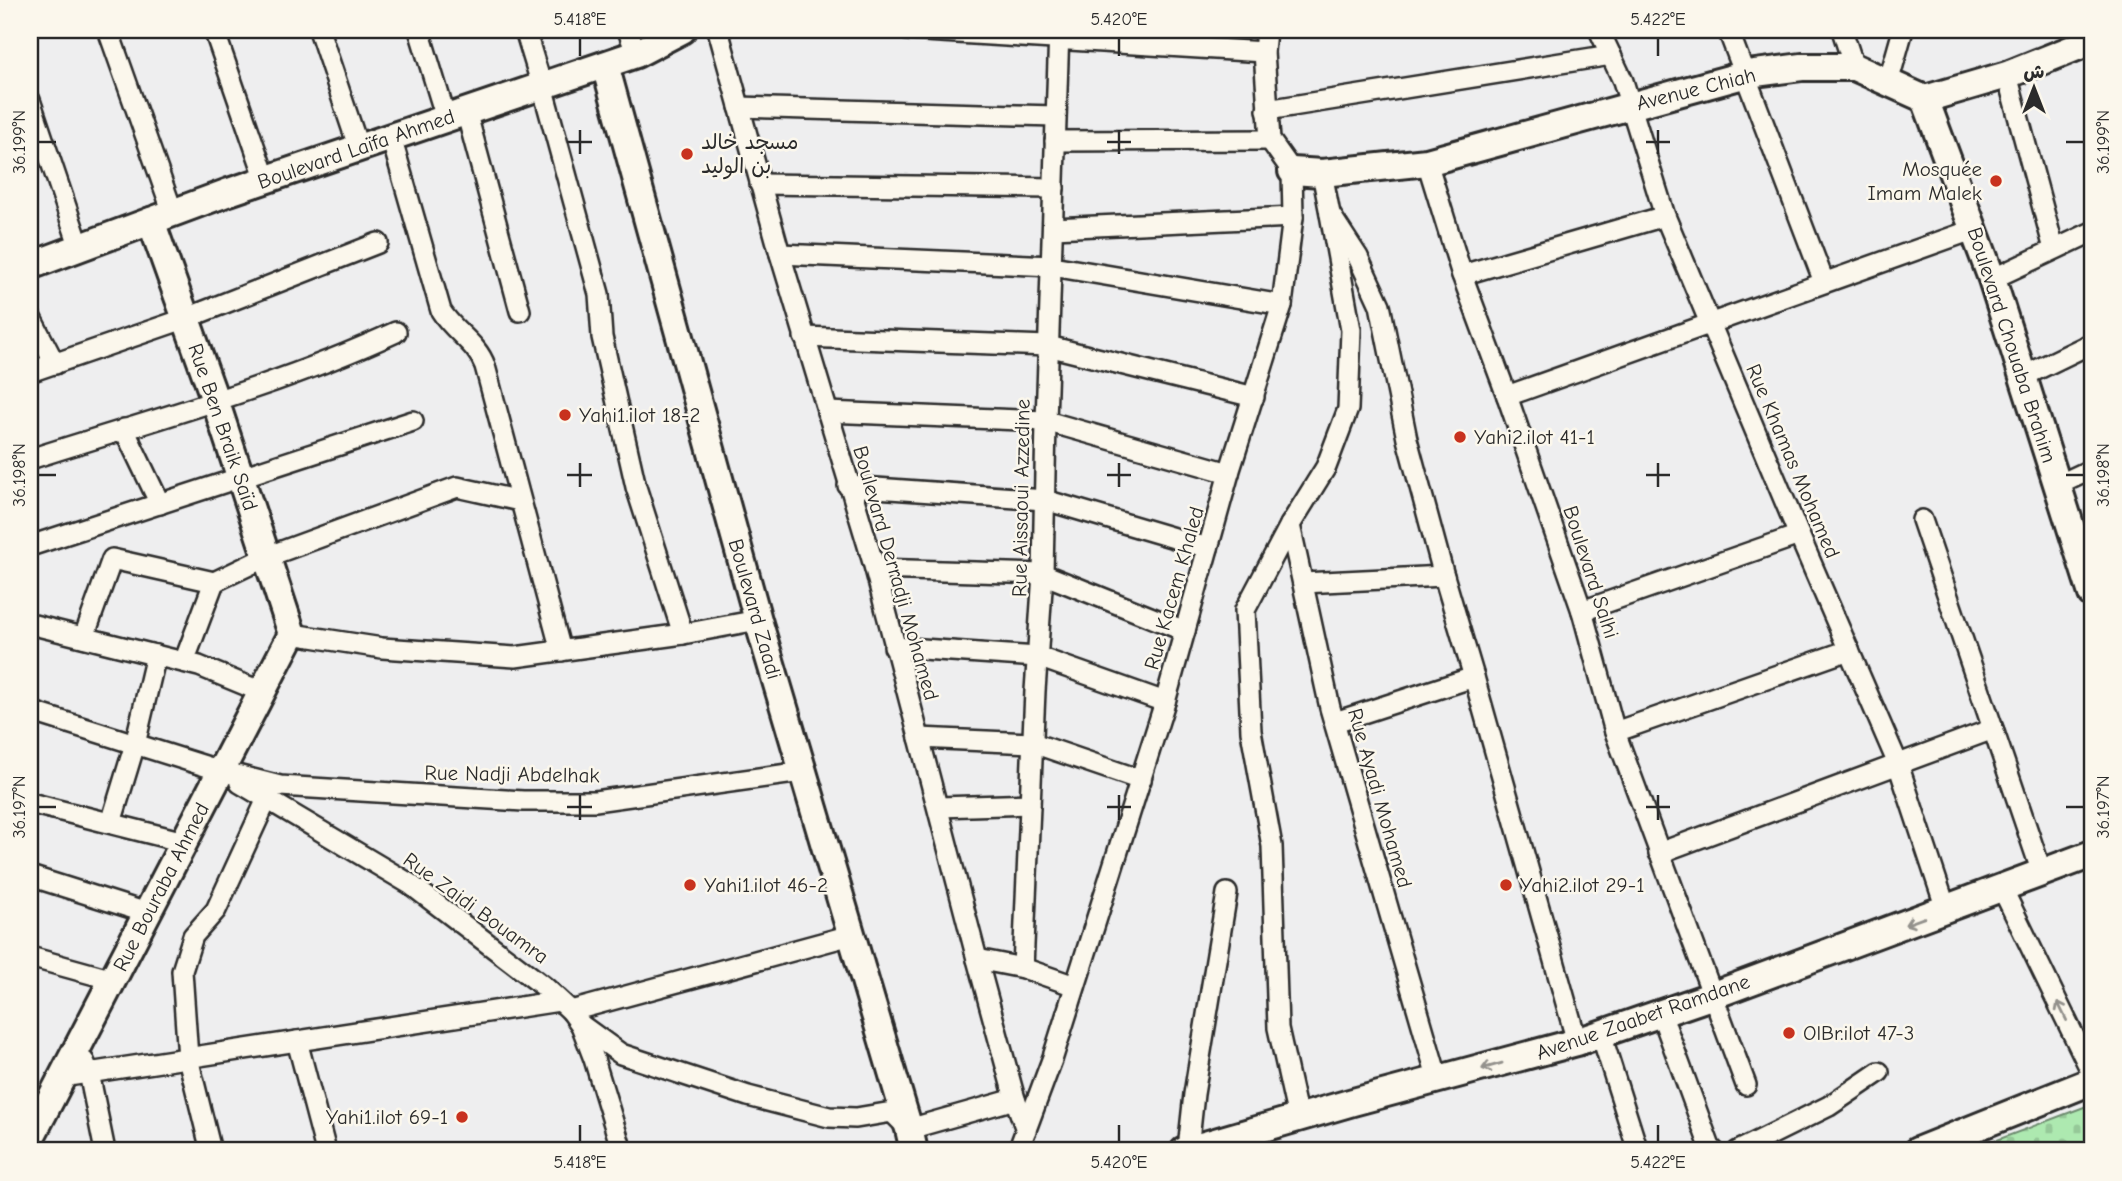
<svg xmlns="http://www.w3.org/2000/svg" width="2122" height="1181" font-family="'Comic Neue','Playpen Sans Arabic',sans-serif">
<defs>
<pattern id="cemetery-stones" width="16" height="16" patternUnits="userSpaceOnUse" patternTransform="scale(1.75)"><rect width="16" height="16" fill="#ade9b0"/><path d="M2 7V4a2 2 0 0 1 4 0v3zM10 15v-3a2 2 0 0 1 4 0v3z" fill="#95c898"/></pattern>
</defs>
<rect width="100%" height="100%" fill="#eeeeef"/>
<filter id="ink" filterUnits="userSpaceOnUse"><feTurbulence type="fractalNoise" baseFrequency=".0143" numOctaves="2"/><feDisplacementMap in="SourceGraphic" scale="14" xChannelSelector="R" yChannelSelector="G"/><feConvolveMatrix kernelMatrix="1 2 1 2 8 2 1 2 1" color-interpolation-filters="sRGB"/></filter>
<g filter="url(#ink)">
<polygon fill="url(#cemetery-stones)" stroke="#6c8a6e" stroke-width="2" points="2092,1104 2092,1151 1968,1151"/>
<g fill="none" stroke-linecap="round" stroke-linejoin="round">
<defs>
<g id="street">
<polyline points="108,30 173,213"/>
<polyline points="214,30 266,180"/>
<polyline points="319,30 359,149"/>
<polyline points="419,30 446,118"/>
<polyline points="525,30 542,86 599,294 602,337 636,487 683,634"/>
<polyline points="628,30 636,54"/>
<polyline points="718,30 780,254 875,569 977,959 1015,1099 1026,1130"/>
<polyline points="908,30 1264,52"/>
<polyline points="1599,30 1623,81 1665,216 1799,535 1898,764 1946,909"/>
<polyline points="1728,30 1824,282"/>
<polyline points="1842,30 1854,67"/>
<polyline points="2007,75 2054,249"/>
<polyline points="1888,83 1903,30"/>
<polyline points="30,100 80,248"/>
<polyline points="739,107 1056,116"/>
<polyline points="1267,110 1611,55"/>
<polyline points="466,111 520,311"/>
<path d="M391,137L441,311C454,332 477,343 485,366L561,651"/>
<polyline points="1055,141 1270,140"/>
<polyline points="1427,162 1462,275 1507,396 1582,611 1615,732 1746,1085"/>
<polyline points="1322,173 1330,214 1358,257 1380,305 1407,439 1444,576 1474,677 1577,1042"/>
<polyline points="760,184 1054,188"/>
<polyline points="1053,228 1293,217"/>
<polyline points="780,254 1052,266 1282,305"/>
<polyline points="1462,275 1665,216"/>
<polyline points="1992,279 2092,232"/>
<polyline points="30,316 55,364"/>
<polyline points="804,337 1048,346 1254,397"/>
<polyline points="30,372 187,318 378,243"/>
<polyline points="2022,377 2092,343"/>
<polyline points="1507,396 1975,229"/>
<polyline points="827,412 1046,421 1229,473"/>
<polyline points="124,429 160,504"/>
<path d="M30,459C152,420 279,386 396,332"/>
<polyline points="2058,485 2092,469"/>
<polyline points="848,486 1045,500 1208,548"/>
<polyline points="1922,520 2042,873"/>
<polyline points="1290,525 1330,708 1438,1080"/>
<polyline points="30,546 413,421"/>
<polyline points="875,569 1043,574 1185,631"/>
<polyline points="214,582 266,557 457,487 520,501"/>
<polyline points="1303,583 1444,576"/>
<polyline points="1582,611 1799,535"/>
<polyline points="30,624 199,666 262,692"/>
<polyline points="292,634 382,648 515,657 683,634 758,620"/>
<polyline points="84,637 112,559 214,582 184,662"/>
<polyline points="894,647 1038,657 1165,702"/>
<polyline points="30,711 221,771 280,786 523,801 595,801 802,772"/>
<polyline points="1335,722 1474,677"/>
<polyline points="1615,732 1849,650"/>
<polyline points="919,738 1033,743 1141,780"/>
<polyline points="240,783 410,884 546,988 571,1011 581,1025 594,1059 622,1151"/>
<polyline points="30,803 184,842"/>
<polyline points="939,807 1030,804"/>
<polyline points="111,823 135,744 156,655"/>
<polyline points="1659,853 1993,729"/>
<polyline points="30,876 147,913"/>
<polyline points="2002,888 2092,1073"/>
<polyline points="30,957 113,980"/>
<polyline points="977,959 1023,968 1075,986"/>
<polyline points="1023,968 1035,691 1043,574 1046,421 1059,30"/>
<polyline points="571,1011 851,935"/>
<polyline points="1661,1013 1710,1147 1714,1151"/>
<polyline points="581,1025 621,1054 748,1096 829,1117 856,1118 892,1112 909,1129 1015,1099"/>
<polyline points="1601,1034 1638,1151"/>
<polyline points="297,1041 326,1151"/>
<polyline points="84,1061 89,1073 105,1151"/>
<polyline points="62,1077 559,1001"/>
<polyline points="1298,1118 1278,1028 1272,846 1251,731 1245,610 1290,525 1326,467 1348,409 1351,330 1330,214"/>
<polyline points="1188,1149 1194,1094 1227,893"/>
<polyline points="211,1151 188,1058 182,971 193,936 216,910 267,799"/>
<polyline points="1018,1151 1053,1057 1165,702 1229,473 1282,305 1293,217 1292,171 1270,140 1264,52 1266,30"/>
<polyline points="1738,1151 1829,1106 1879,1072"/>
</g>
<g id="secondary">
<polyline points="605,65 758,620 909,1129 914,1151"/>
<polyline points="1925,99 1992,279 2092,594"/>
<polyline points="1292,171 1322,173 1427,162 1747,74 1802,67 1854,67 1925,99 2007,75 2092,41"/>
<polyline points="30,266 229,192 636,54 682,30"/>
<polyline points="30,1139 292,634 215,400 151,221"/>
<polyline points="1184,1151 1353,1102 1577,1042 1711,996 2092,854"/>
<polyline points="1917,1151 2092,1081"/>
</g>
</defs>
<use href="#street" stroke="#2b2b2b" stroke-width="24"/>
<use href="#secondary" stroke="#2b2b2b" stroke-width="32"/>
<use href="#street" stroke="#fbf7ec" stroke-width="19"/>
<use href="#secondary" stroke="#fbf7ec" stroke-width="26"/>
</g>
<defs><path id="oneway-shaft" d="M-6 0H5M1.5-3L5.5 0L1.5 3" fill="none" stroke-width="1.6" stroke-linecap="round" stroke-linejoin="round" transform="scale(1.75)"/></defs>
<g stroke="#93918c">
<use href="#oneway-shaft" transform="translate(1915 921) rotate(160)"/>
<use href="#oneway-shaft" transform="translate(2062 1011) rotate(-116)"/>
<use href="#oneway-shaft" transform="translate(1492 1066) rotate(164)"/>
</g>
</g>
<path fill="none" stroke="#2b2b2b" stroke-width="2.5" d="M580,38V56M1119,38V56M1658,38V56M580,130V154M1119,130V154M1658,130V154M38,142H56M567,142H592M1107,142H1131M1646,142H1670M2066,142H2084M580,463V487M1119,463V487M1658,463V487M38,475H56M567,475H592M1107,475H1131M1646,475H1670M2066,475H2084M580,795V820M1119,795V820M1658,795V820M38,807H56M567,807H592M1107,807H1131M1646,807H1670M2066,807H2084M580,1125V1142M1119,1125V1142M1658,1125V1142"/>
<g fill="#c8321e" stroke="#fbf7ec" stroke-width="2.5">
<circle cx="687" cy="154" r="7"/>
<circle cx="1996" cy="181" r="7"/>
<circle cx="565" cy="415" r="7"/>
<circle cx="1460" cy="437" r="7"/>
<circle cx="690" cy="885" r="7"/>
<circle cx="1506" cy="885" r="7"/>
<circle cx="1789" cy="1033" r="7"/>
<circle cx="462" cy="1117" r="7"/>
</g>
<g text-anchor="middle" stroke-width="5" stroke-linejoin="round" paint-order="stroke">
<g font-size="21" fill="#2b2b2b" stroke="#fbf7ec">
<text transform="translate(1696 89) rotate(-14)" y="7">Avenue Chiah</text>
<text transform="translate(356 149) rotate(-19)" y="7">Boulevard Laïfa Ahmed</text>
<text transform="translate(2012 345) rotate(72)" y="7">Boulevard Chouaba Brahim</text>
<text transform="translate(223 427) rotate(71)" y="7">Rue Ben Braik Saïd</text>
<text transform="translate(1793 461) rotate(67)" y="7">Rue Khamas Mohamed</text>
<text transform="translate(1021 498) rotate(-89)" y="7">Rue Aissaoui Azzedine</text>
<text transform="translate(1591 572) rotate(72)" y="7">Boulevard Salhi</text>
<text transform="translate(896 573) rotate(74)" y="7">Boulevard Derradji Mohamed</text>
<text transform="translate(1174 588) rotate(-74)" y="7">Rue Kacem Khaled</text>
<text transform="translate(755 609) rotate(74)" y="7">Boulevard Zaadi</text>
<text transform="translate(512 774) rotate(1)" y="7">Rue Nadji Abdelhak</text>
<text transform="translate(1380 798) rotate(74)" y="7">Rue Ayadi Mohamed</text>
<text transform="translate(161 887) rotate(-63)" y="7">Rue Bouraba Ahmed</text>
<text transform="translate(476 908) rotate(36)" y="7">Rue Zaidi Bouamra</text>
<text transform="translate(1643 1017) rotate(-19)" y="7">Avenue Zaabet Ramdane</text>
</g>
<g font-size="21" fill="#2b2b2b" stroke="#fbf7ec" text-anchor="start">
<text x="701" y="149">مسجد خالد<tspan x="701" dy="24">بن الوليد</tspan></text>
<text x="1982" y="176" text-anchor="end">Mosquée<tspan x="1982" dy="24">Imam Malek</tspan></text>
<text x="579" y="422">Yahi1.ilot 18-2</text>
<text x="1474" y="444">Yahi2.ilot 41-1</text>
<text x="704" y="892">Yahi1.ilot 46-2</text>
<text x="1520" y="892">Yahi2.ilot 29-1</text>
<text x="1803" y="1040">OlBr.ilot 47-3</text>
<text x="448" y="1124" text-anchor="end">Yahi1.ilot 69-1</text>
</g>
</g>
<rect width="2122" height="1181" fill="none" stroke="#fbf7ec" stroke-width="77"/>
<g transform="translate(2034 88)" stroke="#fbf7ec" stroke-width="5" paint-order="stroke">
<path d="M0-5L12 26L0 18L-12 26Z" fill="#2b2b2b"/>
<text y="-10" font-size="19" font-weight="bold" text-anchor="middle" fill="#2b2b2b">ش</text>
</g>
<rect x="38" y="38" width="2046" height="1104" fill="none" stroke="#2b2b2b" stroke-width="2.5"/>
<g font-size="18" text-anchor="middle" fill="#2b2b2b">
<text x="580" y="25">5.418°E</text>
<text x="1119" y="25">5.420°E</text>
<text x="1658" y="25">5.422°E</text>
<text transform="translate(19 142) rotate(-90)" y="6">36.199°N</text>
<text transform="translate(2103 142) rotate(-90)" y="6">36.199°N</text>
<text transform="translate(19 475) rotate(-90)" y="6">36.198°N</text>
<text transform="translate(2103 475) rotate(-90)" y="6">36.198°N</text>
<text transform="translate(19 807) rotate(-90)" y="6">36.197°N</text>
<text transform="translate(2103 807) rotate(-90)" y="6">36.197°N</text>
<text x="580" y="1168">5.418°E</text>
<text x="1119" y="1168">5.420°E</text>
<text x="1658" y="1168">5.422°E</text>
</g>
</svg>
